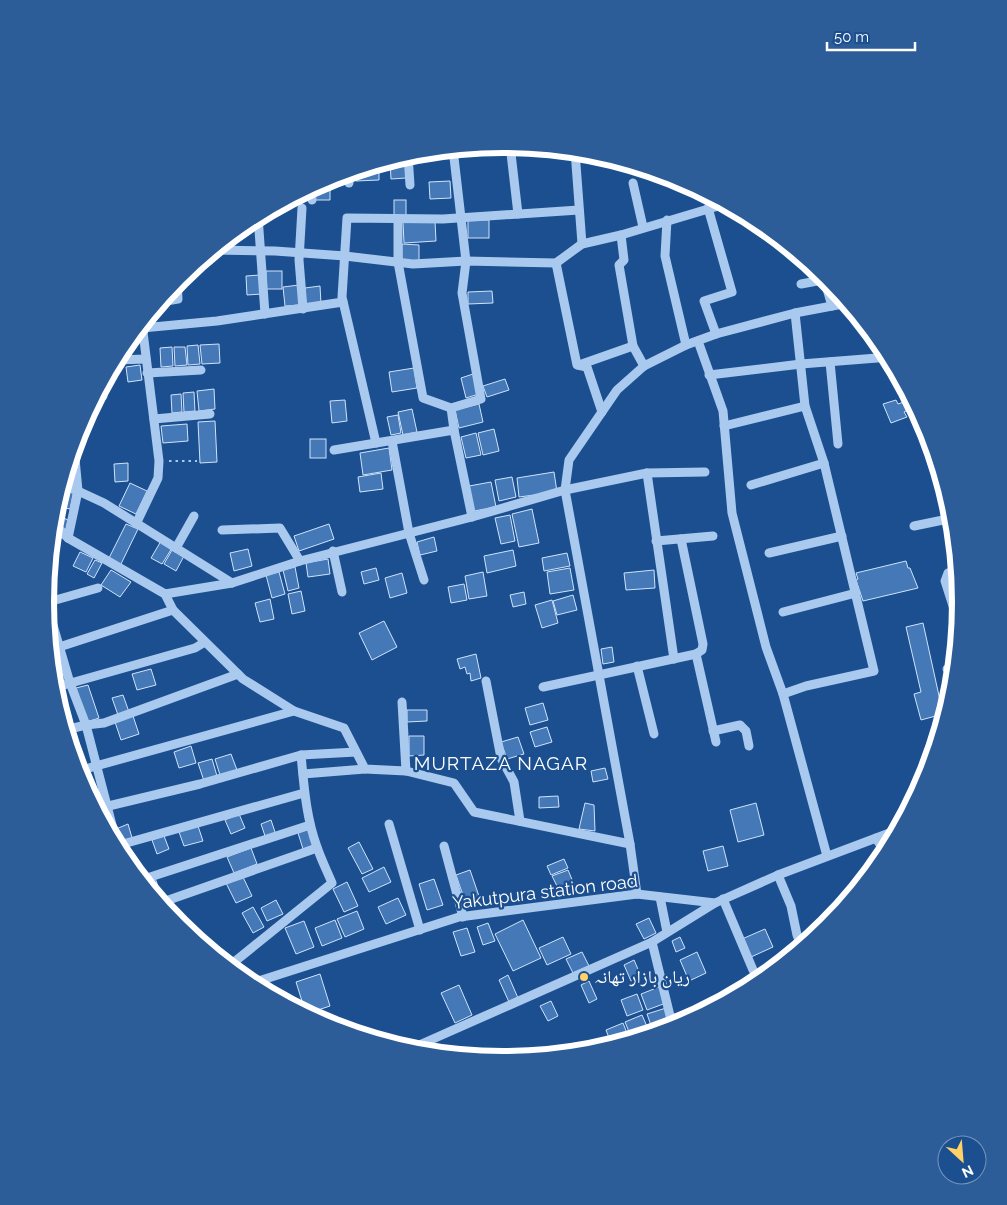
<svg xmlns="http://www.w3.org/2000/svg" width="1007" height="1205" font-family="Raleway,'Noto Naskh Arabic',sans-serif">
<rect width="100%" height="100%" fill="#1b4f8f"/>
<g fill="#4478b7" stroke="#cfe3fa">
<polygon points="393,159 405,159 406,178 391,179 390,160"/>
<polygon points="379,164 379,180 356,181 356,171"/>
<polygon points="330,178 330,200 314,200 314,186"/>
<polygon points="450,181 451,198 430,199 429,182"/>
<rect x="394" y="200" width="12" height="19"/>
<rect x="468" y="220" width="21" height="18"/>
<polygon points="435,221 436,241 404,243 403,222"/>
<polygon points="402,244 419,245 419,262 402,262"/>
<rect x="266" y="271" width="16" height="18"/>
<polygon points="260,275 262,294 247,295 246,276"/>
<polygon points="299,285 301,305 285,306 283,287"/>
<polygon points="320,286 321,304 306,306 305,288"/>
<polygon points="492,291 493,303 468,304 468,292"/>
<polygon points="219,344 220,363 202,364 200,345"/>
<polygon points="198,345 200,364 188,365 187,346"/>
<polygon points="172,347 173,366 161,367 160,348"/>
<polygon points="174,347 185,347 187,365 175,366"/>
<polygon points="140,365 142,380 128,382 126,367"/>
<polygon points="414,368 417,388 392,392 389,372"/>
<polygon points="473,374 479,394 466,398 461,378"/>
<polygon points="505,379 509,390 487,397 483,386"/>
<polygon points="214,389 215,409 199,411 197,391"/>
<polygon points="194,392 195,411 184,412 183,393"/>
<polygon points="181,394 182,412 172,413 171,395"/>
<polygon points="345,400 347,421 332,423 330,401"/>
<polygon points="896,400 898,404 907,401 910,409 904,412 907,417 891,423 883,404"/>
<polygon points="479,404 483,422 459,428 455,410"/>
<polygon points="412,409 417,432 403,435 398,412"/>
<polygon points="398,415 401,433 391,435 387,417"/>
<polygon points="215,421 217,462 200,463 198,422"/>
<polygon points="187,424 188,441 163,443 161,426"/>
<polygon points="494,429 499,451 483,455 478,433"/>
<polygon points="476,433 481,455 466,458 461,437"/>
<rect x="310" y="439" width="16" height="19"/>
<polygon points="389,448 392,470 363,475 360,453"/>
<polygon points="128,463 128,481 115,482 114,464"/>
<polygon points="554,472 557,492 519,497 517,478"/>
<polygon points="381,473 383,489 360,492 358,477"/>
<polygon points="512,477 516,497 499,501 495,480"/>
<polygon points="491,482 496,507 474,511 469,486"/>
<polygon points="130,483 147,491 136,514 119,506"/>
<polygon points="61,488 74,490 70,509 56,506"/>
<polygon points="532,509 539,543 519,547 512,514"/>
<polygon points="57,515 68,520 66,530 55,527"/>
<polygon points="510,515 515,541 501,544 495,518"/>
<polygon points="126,524 138,529 120,566 108,560"/>
<polygon points="329,524 334,539 299,551 294,536"/>
<polygon points="434,537 437,551 420,555 417,542"/>
<polygon points="161,541 172,548 162,564 151,558"/>
<polygon points="248,549 252,566 234,571 230,553"/>
<polygon points="172,550 184,556 176,571 164,564"/>
<polygon points="513,550 516,566 487,573 484,556"/>
<polygon points="80,552 93,558 86,572 73,566"/>
<polygon points="567,553 570,566 544,571 542,558"/>
<polygon points="328,559 330,574 308,577 306,563"/>
<polygon points="95,560 102,563 94,578 87,574"/>
<polygon points="906,561 908,568 910,568 918,588 863,601 856,580 858,579 856,573"/>
<polygon points="295,567 299,588 288,591 283,570"/>
<polygon points="376,568 379,580 364,584 361,572"/>
<polygon points="570,568 574,590 550,594 547,572"/>
<polygon points="111,570 131,582 120,597 101,585"/>
<polygon points="654,570 655,588 626,590 624,573"/>
<polygon points="279,572 285,594 272,598 266,575"/>
<polygon points="483,572 487,596 469,599 465,576"/>
<polygon points="402,573 407,593 390,598 385,578"/>
<polygon points="464,584 467,600 451,603 448,587"/>
<polygon points="301,591 305,611 292,614 288,594"/>
<polygon points="524,592 526,604 513,607 510,595"/>
<polygon points="573,595 577,610 557,615 553,601"/>
<polygon points="270,599 274,619 260,622 255,603"/>
<polygon points="552,600 558,623 542,628 535,605"/>
<polygon points="384,621 397,647 372,660 359,633"/>
<polygon points="923,623 943,714 921,720 914,694 921,692 906,627"/>
<polygon points="48,629 50,629 55,642 49,644"/>
<polygon points="612,647 614,662 603,664 601,649"/>
<polygon points="476,654 481,678 471,681 470,673 467,674 465,667 460,669 457,659"/>
<polygon points="151,669 156,685 137,690 132,674"/>
<polygon points="88,685 99,718 87,722 76,688"/>
<polygon points="123,695 129,712 118,715 112,698"/>
<polygon points="543,703 548,720 530,725 525,708"/>
<polygon points="407,710 427,710 427,721 407,722"/>
<polygon points="133,716 139,734 121,740 115,722"/>
<polygon points="547,727 552,742 535,747 530,732"/>
<polygon points="409,736 424,736 424,755 409,756"/>
<polygon points="518,737 524,754 507,759 501,742"/>
<polygon points="191,746 196,763 179,768 174,752"/>
<polygon points="231,754 237,770 220,775 215,759"/>
<polygon points="212,759 217,776 204,781 198,763"/>
<polygon points="605,768 608,779 593,782 591,771"/>
<polygon points="558,796 559,807 539,808 539,797"/>
<polygon points="585,803 594,805 595,831 579,829"/>
<polygon points="756,803 764,835 738,842 730,810"/>
<polygon points="239,814 245,828 231,834 225,820"/>
<polygon points="271,820 276,835 266,839 261,824"/>
<polygon points="128,824 133,841 121,845 116,829"/>
<polygon points="198,826 203,841 184,846 179,832"/>
<polygon points="309,829 314,845 303,849 298,833"/>
<polygon points="164,836 169,849 157,854 152,840"/>
<polygon points="359,842 373,869 362,874 348,848"/>
<polygon points="723,846 728,866 708,871 703,851"/>
<polygon points="251,848 257,864 234,873 227,857"/>
<polygon points="564,859 568,868 551,875 547,866"/>
<polygon points="384,867 391,882 369,892 362,878"/>
<polygon points="470,870 480,899 466,904 456,875"/>
<polygon points="568,870 576,889 558,888 552,876"/>
<polygon points="242,875 252,896 236,903 226,883"/>
<polygon points="155,878 162,897 157,899 143,883"/>
<polygon points="434,879 443,905 427,910 419,884"/>
<polygon points="347,882 358,906 344,912 333,889"/>
<polygon points="398,898 406,915 386,924 378,907"/>
<polygon points="276,900 283,914 267,921 261,908"/>
<polygon points="253,907 264,927 253,933 242,913"/>
<polygon points="357,911 364,929 345,937 337,919"/>
<polygon points="649,918 656,933 644,939 636,924"/>
<polygon points="335,920 342,938 322,946 315,928"/>
<polygon points="523,920 541,958 513,971 495,934"/>
<polygon points="304,921 314,947 296,954 285,928"/>
<polygon points="488,923 495,941 483,945 477,927"/>
<polygon points="467,928 475,952 461,956 453,932"/>
<polygon points="765,929 773,947 751,957 742,939"/>
<polygon points="563,937 571,954 547,965 539,948"/>
<polygon points="680,937 685,948 676,952 672,941"/>
<polygon points="582,952 589,966 573,973 566,959"/>
<polygon points="697,952 706,973 689,981 680,960"/>
<polygon points="634,960 641,976 631,981 624,965"/>
<polygon points="320,974 330,1006 306,1014 296,982"/>
<polygon points="508,975 518,998 509,1002 499,980"/>
<polygon points="589,981 597,999 589,1003 581,985"/>
<polygon points="459,985 472,1015 455,1023 441,993"/>
<polygon points="659,987 666,1003 647,1010 641,994"/>
<polygon points="274,990 277,999 266,993"/>
<polygon points="637,994 643,1010 627,1016 621,1000"/>
<polygon points="551,1001 558,1016 548,1021 540,1006"/>
<polygon points="666,1008 672,1028 654,1034 647,1014"/>
<polygon points="642,1015 649,1031 632,1039 625,1022"/>
<polygon points="623,1023 630,1041 612,1046 606,1030"/>
</g>
<g fill="none" stroke-linecap="round" stroke-linejoin="round">
<polyline stroke="#a9c9ee" stroke-width="2" stroke-dasharray="2.5 4" stroke-linecap="butt" points="169,461 197,461"/>
<g stroke="#a9c9ee" stroke-width="9">
<polyline points="510,145 518,214"/>
<polyline points="453,149 466,261 462,293 481,399 451,408 454,430 472,517"/>
<polyline points="575,151 582,244"/>
<polyline points="408,155 410,185"/>
<polyline points="349,173 349,183"/>
<polyline points="633,183 643,227"/>
<polyline points="311,188 312,200"/>
<polyline points="302,208 299,260 303,309"/>
<polyline points="708,208 732,292 704,301 716,334"/>
<polyline points="258,216 265,314"/>
<polyline points="398,220 398,262 423,398 451,408"/>
<polyline points="667,220 665,256 686,345"/>
<polyline points="621,235 624,260 619,265 633,346 644,366"/>
<polyline points="213,250 275,251 345,256 413,264 466,261 556,263 582,244 621,235 725,204"/>
<polyline points="556,263 577,365 587,367 602,412"/>
<polyline points="823,275 832,306"/>
<polyline points="801,284 828,279"/>
<polyline points="160,302 178,299 177,281"/>
<polyline points="142,328 217,321 343,302"/>
<polyline points="698,341 723,411 732,513 766,647 783,694 827,856"/>
<polyline points="116,360 146,359"/>
<polyline points="830,362 838,444"/>
<polyline points="579,365 633,346"/>
<polyline points="147,373 201,370"/>
<polyline points="709,375 801,364 890,357"/>
<polyline points="101,387 103,396"/>
<polyline points="154,419 210,414"/>
<polyline points="724,426 805,406"/>
<polyline points="392,441 409,533 424,580"/>
<polyline points="376,443 342,297 347,218 443,219 579,210"/>
<polyline points="334,450 454,430"/>
<polyline points="647,473 674,659"/>
<polyline points="62,485 78,491 104,503 232,583"/>
<polyline points="751,485 824,463"/>
<polyline points="136,524 158,478 159,461 142,324"/>
<polyline points="914,526 948,519 954,520"/>
<polyline points="52,528 61,531 68,538 165,594 173,610 243,679 294,711 344,728 365,769 406,771 454,783 474,812 630,844"/>
<polyline points="222,530 280,528 300,561"/>
<polyline points="68,538 78,491 74,448"/>
<polyline points="681,539 703,644 702,650 696,654 716,742"/>
<polyline points="656,541 713,536"/>
<polyline points="50,548 61,531"/>
<polyline points="176,548 194,516"/>
<polyline points="333,551 342,592"/>
<polyline points="769,553 842,536"/>
<polyline points="959,569 948,573 945,581 960,628"/>
<polyline points="165,594 232,583 300,561 472,517 565,490 647,473 705,472"/>
<polyline points="45,598 70,683 86,725 119,852"/>
<polyline points="45,603 98,588"/>
<polyline points="783,612 856,593"/>
<polyline points="50,650 173,610"/>
<polyline points="637,666 654,734"/>
<polyline points="947,669 956,667"/>
<polyline points="486,681 501,758 514,782 520,821"/>
<polyline points="543,687 696,654"/>
<polyline points="53,688 195,648 205,642"/>
<polyline points="783,694 806,686 874,671 824,463 805,406 795,313"/>
<polyline points="402,702 406,771"/>
<polyline points="65,730 86,725 104,723 238,674"/>
<polyline points="713,731 740,725 746,731 749,746"/>
<polyline points="78,771 294,711"/>
<polyline points="303,774 365,769"/>
<polyline points="96,809 200,784 301,755 356,752"/>
<polyline points="389,824 420,930"/>
<polyline points="876,838 886,854"/>
<polyline points="116,846 304,793"/>
<polyline points="444,846 463,917"/>
<polyline points="778,875 791,906 797,935 802,948"/>
<polyline points="141,880 310,825"/>
<polyline points="637,894 630,844 565,490 569,460 617,390 644,366 686,345 716,334 795,313 848,303"/>
<polyline points="660,897 667,932"/>
<polyline points="723,899 753,970"/>
<polyline points="160,903 317,848"/>
<polyline points="652,942 673,1028"/>
<path d="M228,967L332,883C327,871 321,859 317,847C306,817 304,786 301,755"/>
<polyline points="249,984 459,917 637,894 715,903 778,875 900,829"/>
<polyline points="671,1019 709,1010"/>
<polyline points="408,1050 652,942 715,903"/>
</g>
</g>
<circle fill="#ffd166" stroke="#1b4f8f" stroke-width="2" cx="584" cy="977" r="5"/>
<g text-anchor="middle" stroke-width="4.5" stroke-linejoin="round" paint-order="stroke">
<g font-size="18" fill="#fff" stroke="#1b4f8f">
<text transform="translate(545 892) rotate(-7)" y="6">Yakutpura station road</text>
</g>
<g font-size="18" fill="#fff" stroke="#1b4f8f" text-anchor="start">
<text x="594" y="983">ریان بازار تھانہ</text>
</g>
<g font-size="19" letter-spacing="1" fill="#fff" stroke="#1b4f8f">
<text x="501" y="770">MURTAZA NAGAR</text>
</g>
</g>
<path d="M0 0H1007V1205H0ZM54 602a449 449 0 1 1 898 0a449 449 0 1 1-898 0Z" fill="#2d5d98" fill-rule="evenodd"/>
<path fill="none" stroke="#fff" stroke-width="6" d="M54 602a449 449 0 1 1 898 0a449 449 0 1 1-898 0Z"/>
<g transform="translate(962 1160) rotate(154)"><circle r="24" fill="#1b4f8f" stroke="#7695bc"/>
<path d="M0-4L9 19L0 12L-9 19Z" fill="#ffd166"/>
<text y="-8" font-size="14" font-weight="bold" text-anchor="middle" fill="#ffffff">N</text>
</g>
<path d="M827 42v8h88v-8" fill="none" stroke="#ffffff" stroke-width="2.5"/>
<text x="834" y="42" font-size="15" fill="#ffffff" stroke="#1b4f8f" stroke-width="4" paint-order="stroke">50 m</text>
</svg>
